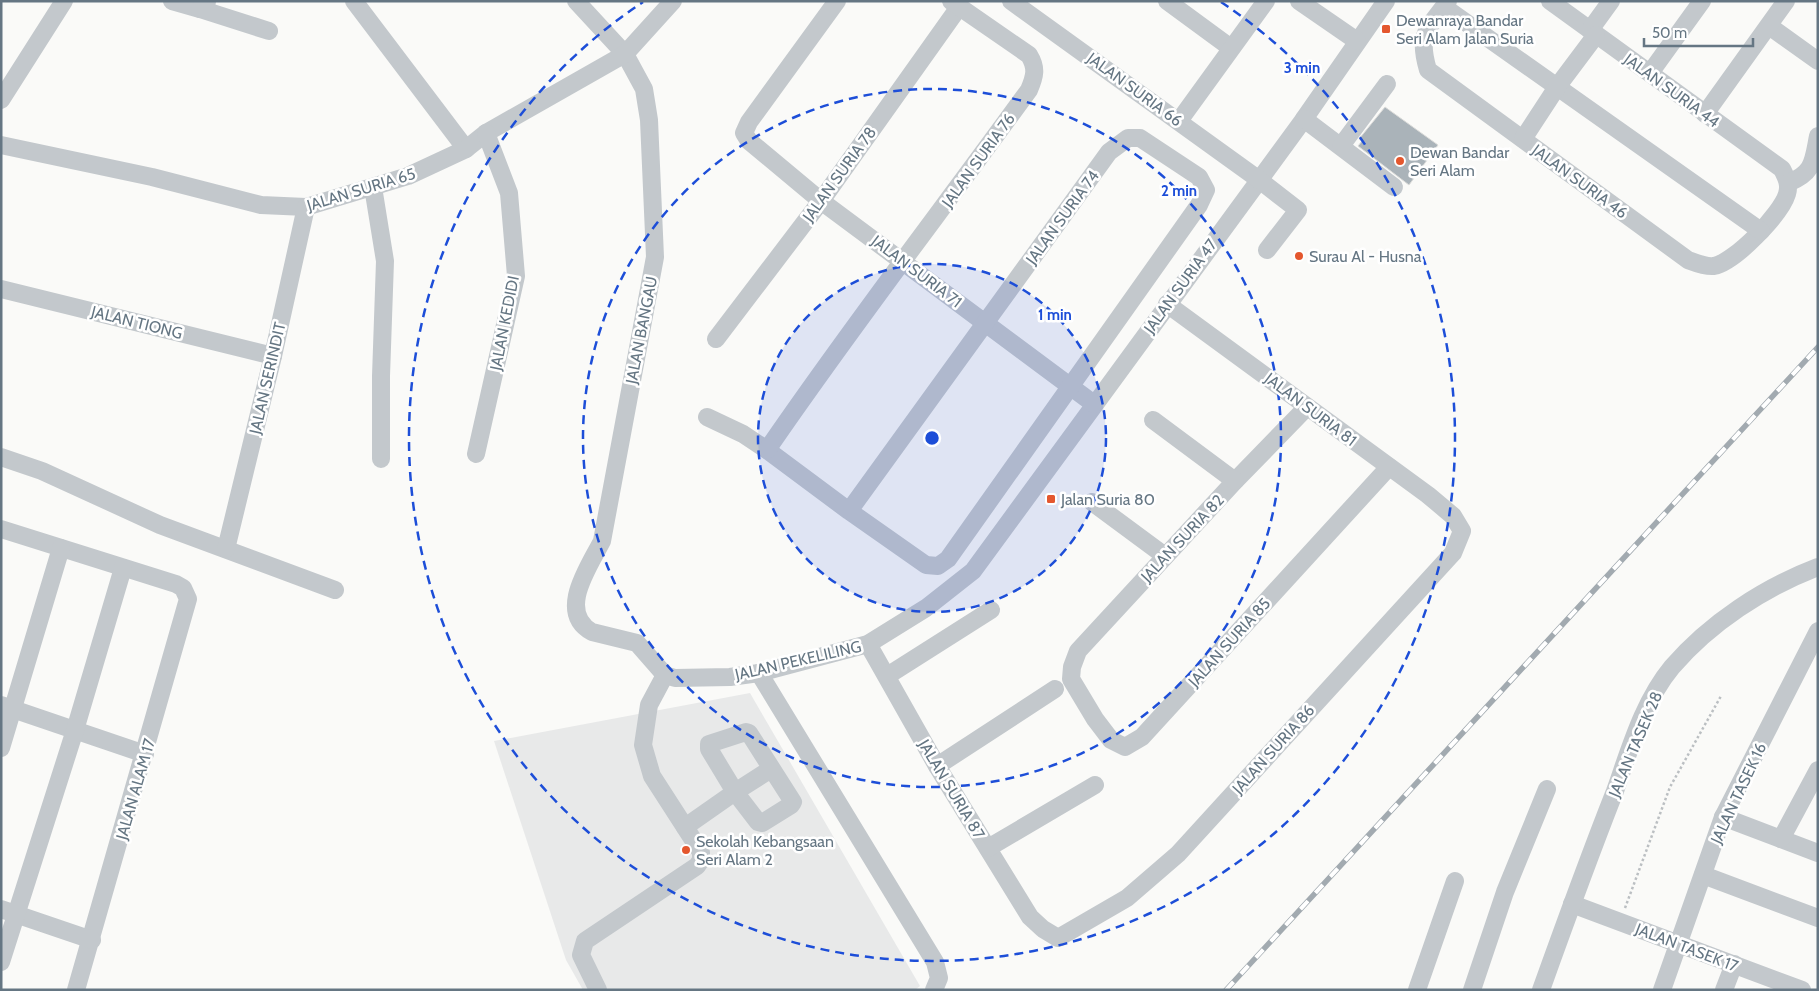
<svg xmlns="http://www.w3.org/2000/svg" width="1819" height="991" font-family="Cabin,sans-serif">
<rect width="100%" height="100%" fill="#fafaf8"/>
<polygon fill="#e8e9e9" points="750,693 920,986 915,990 583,990 566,960 494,741"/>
<polygon fill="#aab3b9" stroke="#dcdcda" points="1385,107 1438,145 1409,185 1358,146 1362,141 1359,139"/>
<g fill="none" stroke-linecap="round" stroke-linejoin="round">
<polyline stroke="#bbbfc2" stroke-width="2.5" stroke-dasharray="2.5 2.5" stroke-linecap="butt" points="1625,908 1670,787 1721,696"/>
<g stroke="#c3c8cc" stroke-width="18">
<polyline points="172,1 200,9 207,2"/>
<polyline points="354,1 466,149"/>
<path d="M576,1L625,54L644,89L649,120L655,257L602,541C590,565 556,612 592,632L637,643L665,675L675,678L730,677L759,673L868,644L926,608L973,571L1304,119L1386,1"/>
<polyline points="837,1 749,122 744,133 749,141 821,201 1094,404"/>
<polyline points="1011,1 1258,179 1298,210 1267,250"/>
<polyline points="1167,1 1231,48"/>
<polyline points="1299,1 1357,41"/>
<path d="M1448,1C1428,29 1417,33 1428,70L1688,260C1696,263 1705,267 1714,266C1735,262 1781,214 1787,194C1790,184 1786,177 1782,169L1550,1"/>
<polyline points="1444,7 1761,231"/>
<polyline points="200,9 269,31"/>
<polyline points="1769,26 1818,61"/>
<polyline points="1590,30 1611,1"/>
<polyline points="1650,73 1702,1"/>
<polyline points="1,100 64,1"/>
<polyline points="1705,114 1786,1"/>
<polyline points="1304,119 1394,187"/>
<polyline points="1179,121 1266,1"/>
<polyline points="1523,139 1557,87 1596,35"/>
<polyline points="1,145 152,177 261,205 306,207 408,176 466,149 486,133 625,54 673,1"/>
<polyline points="1341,146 1387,84"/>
<path d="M1788,183C1814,173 1813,161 1818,136"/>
<polyline points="373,187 385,261 381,376 381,459"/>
<polyline points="1,289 273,356"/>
<polyline points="716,339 821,201 959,7"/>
<polyline points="1307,407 1235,481 1078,651 1072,667 1071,679 1095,719 1111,740 1125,747 1142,737 1389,467"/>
<polyline points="707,417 743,434 767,450 849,511 926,565 938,566 948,559 1199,205 1206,190 1199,177 1140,138 1128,138 1109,152 849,511"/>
<polyline points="1153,420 1235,481"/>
<path d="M767,450C851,327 942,210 1029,90C1035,76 1037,68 1029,55L951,1"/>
<polyline points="476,454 516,276 509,193 486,133"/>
<polyline points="1,457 42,471 160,525 335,590"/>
<polyline points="1092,502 1165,556"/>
<polyline points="1,529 176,584 183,588 188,599 76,990"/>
<polyline points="226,549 273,356 306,207"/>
<polyline points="868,644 937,766 1030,917 1043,929 1058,938 1127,898 1178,854 1453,553 1462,531 1453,516 1428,495 1167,304"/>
<polyline points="759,673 935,962 939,978 934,990"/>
<polyline points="887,676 991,610"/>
<polyline points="1,705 145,754"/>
<polyline points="1,748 61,548"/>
<polyline points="937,766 1055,689"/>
<polyline points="1723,817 1818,853"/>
<polyline points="685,827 735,792 758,822 762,823 791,805 793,802 749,733 746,732 709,744 709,749 735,792 771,769"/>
<polyline points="1781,839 1818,770"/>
<polyline points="988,848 1095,785"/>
<polyline points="1703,875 1818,918"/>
<polyline points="1572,904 1802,990"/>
<polyline points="1,909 92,940"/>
<polyline points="1,962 75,730 123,568"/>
<polyline points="598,990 581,955 585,941 697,866 701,860 701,852 652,776 643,745 649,705 665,675"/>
<polyline points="1417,990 1455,881"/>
<polyline points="1472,990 1505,892 1547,789"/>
<path d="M1541,990C1565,923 1589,857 1615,791C1630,749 1643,702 1672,667C1710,623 1763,588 1818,567"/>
<polyline points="1662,990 1723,817 1818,631"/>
<polyline points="1724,990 1734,964"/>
</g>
<defs>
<polyline id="rail" points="1226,990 1818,347"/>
</defs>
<use href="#rail" stroke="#a2aab0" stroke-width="5.5"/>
<use href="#rail" stroke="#fff" stroke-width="4" stroke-dasharray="11" stroke-linecap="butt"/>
</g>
<circle cx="932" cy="438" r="174" fill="#1d4ed8" fill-opacity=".12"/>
<g fill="none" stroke="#1d4ed8" stroke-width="2.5" stroke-dasharray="9 6">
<circle cx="932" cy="438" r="174"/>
<circle cx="932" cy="438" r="349"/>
<path d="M1221 2A523 523 0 1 1 643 2"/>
</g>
<g fill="#e4572e" stroke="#fff" stroke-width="2">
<rect x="1381" y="24" width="10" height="10" rx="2.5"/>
<circle cx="1400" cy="161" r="5"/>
<circle cx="1299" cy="256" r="5"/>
<rect x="1046" y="494" width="10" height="10" rx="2.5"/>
<circle cx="686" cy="850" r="5"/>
</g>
<g text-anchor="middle" stroke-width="5" stroke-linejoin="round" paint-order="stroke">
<g font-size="16" fill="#657683" stroke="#fff" text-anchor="start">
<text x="1396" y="26">Dewanraya Bandar<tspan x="1396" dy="18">Seri Alam Jalan Suria</tspan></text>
<text x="1410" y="158">Dewan Bandar<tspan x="1410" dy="18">Seri Alam</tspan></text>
<text x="1309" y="262">Surau Al - Husna</text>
<text x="1061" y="505">Jalan Suria 80</text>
<text x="696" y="847">Sekolah Kebangsaan<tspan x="696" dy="18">Seri Alam 2</tspan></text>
</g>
<g font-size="16" fill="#657683" stroke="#fff">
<text transform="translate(1135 89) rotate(36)" y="6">JALAN SURIA 66</text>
<text transform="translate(1672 90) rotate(36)" y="6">JALAN SURIA 44</text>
<text transform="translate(978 160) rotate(-54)" y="6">JALAN SURIA 76</text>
<text transform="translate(839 174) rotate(-54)" y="6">JALAN SURIA 78</text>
<text transform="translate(1580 181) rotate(36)" y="6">JALAN SURIA 46</text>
<text transform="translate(361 189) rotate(-17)" y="6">JALAN SURIA 65</text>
<text transform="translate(1062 217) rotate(-54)" y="6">JALAN SURIA 74</text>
<text transform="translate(917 271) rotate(37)" y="6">JALAN SURIA 71</text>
<text transform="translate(1180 286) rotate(-54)" y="6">JALAN SURIA 47</text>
<text transform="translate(137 322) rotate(14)" y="6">JALAN TIONG</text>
<text transform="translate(504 323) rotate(-79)" y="6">JALAN KEDIDI</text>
<text transform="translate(641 330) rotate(-79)" y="6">JALAN BANGAU</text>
<text transform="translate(267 378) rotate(-77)" y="6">JALAN SERINDIT</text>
<text transform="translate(1311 409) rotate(37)" y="6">JALAN SURIA 81</text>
<text transform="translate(1182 538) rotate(-47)" y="6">JALAN SURIA 82</text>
<text transform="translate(1229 642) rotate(-48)" y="6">JALAN SURIA 85</text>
<text transform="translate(798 660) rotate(-13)" y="6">JALAN PEKELILING</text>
<text transform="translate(1635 744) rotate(-67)" y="6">JALAN TASEK 28</text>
<text transform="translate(1273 749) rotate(-48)" y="6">JALAN SURIA 86</text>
<text transform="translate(135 789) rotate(-74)" y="6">JALAN ALAM 17</text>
<text transform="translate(952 789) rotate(59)" y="6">JALAN SURIA 87</text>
<text transform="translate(1738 793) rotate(-65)" y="6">JALAN TASEK 16</text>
<text transform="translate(1687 947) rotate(21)" y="6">JALAN TASEK 17</text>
</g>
</g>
<circle cx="932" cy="438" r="8" fill="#1d4ed8" stroke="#fff" stroke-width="2.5"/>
<g font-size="15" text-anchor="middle" font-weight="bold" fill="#1d4ed8" stroke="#fff" stroke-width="5" stroke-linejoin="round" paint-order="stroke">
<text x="1302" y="73">3 min</text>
<text x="1179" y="196">2 min</text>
<text x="1055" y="320">1 min</text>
</g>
<rect width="1819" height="991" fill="none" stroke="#657683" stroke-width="5"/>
<path d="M1644 38v8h109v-8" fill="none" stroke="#657683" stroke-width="2.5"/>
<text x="1652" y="38" font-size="15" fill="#657683" stroke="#ffffff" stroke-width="4" paint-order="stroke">50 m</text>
</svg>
